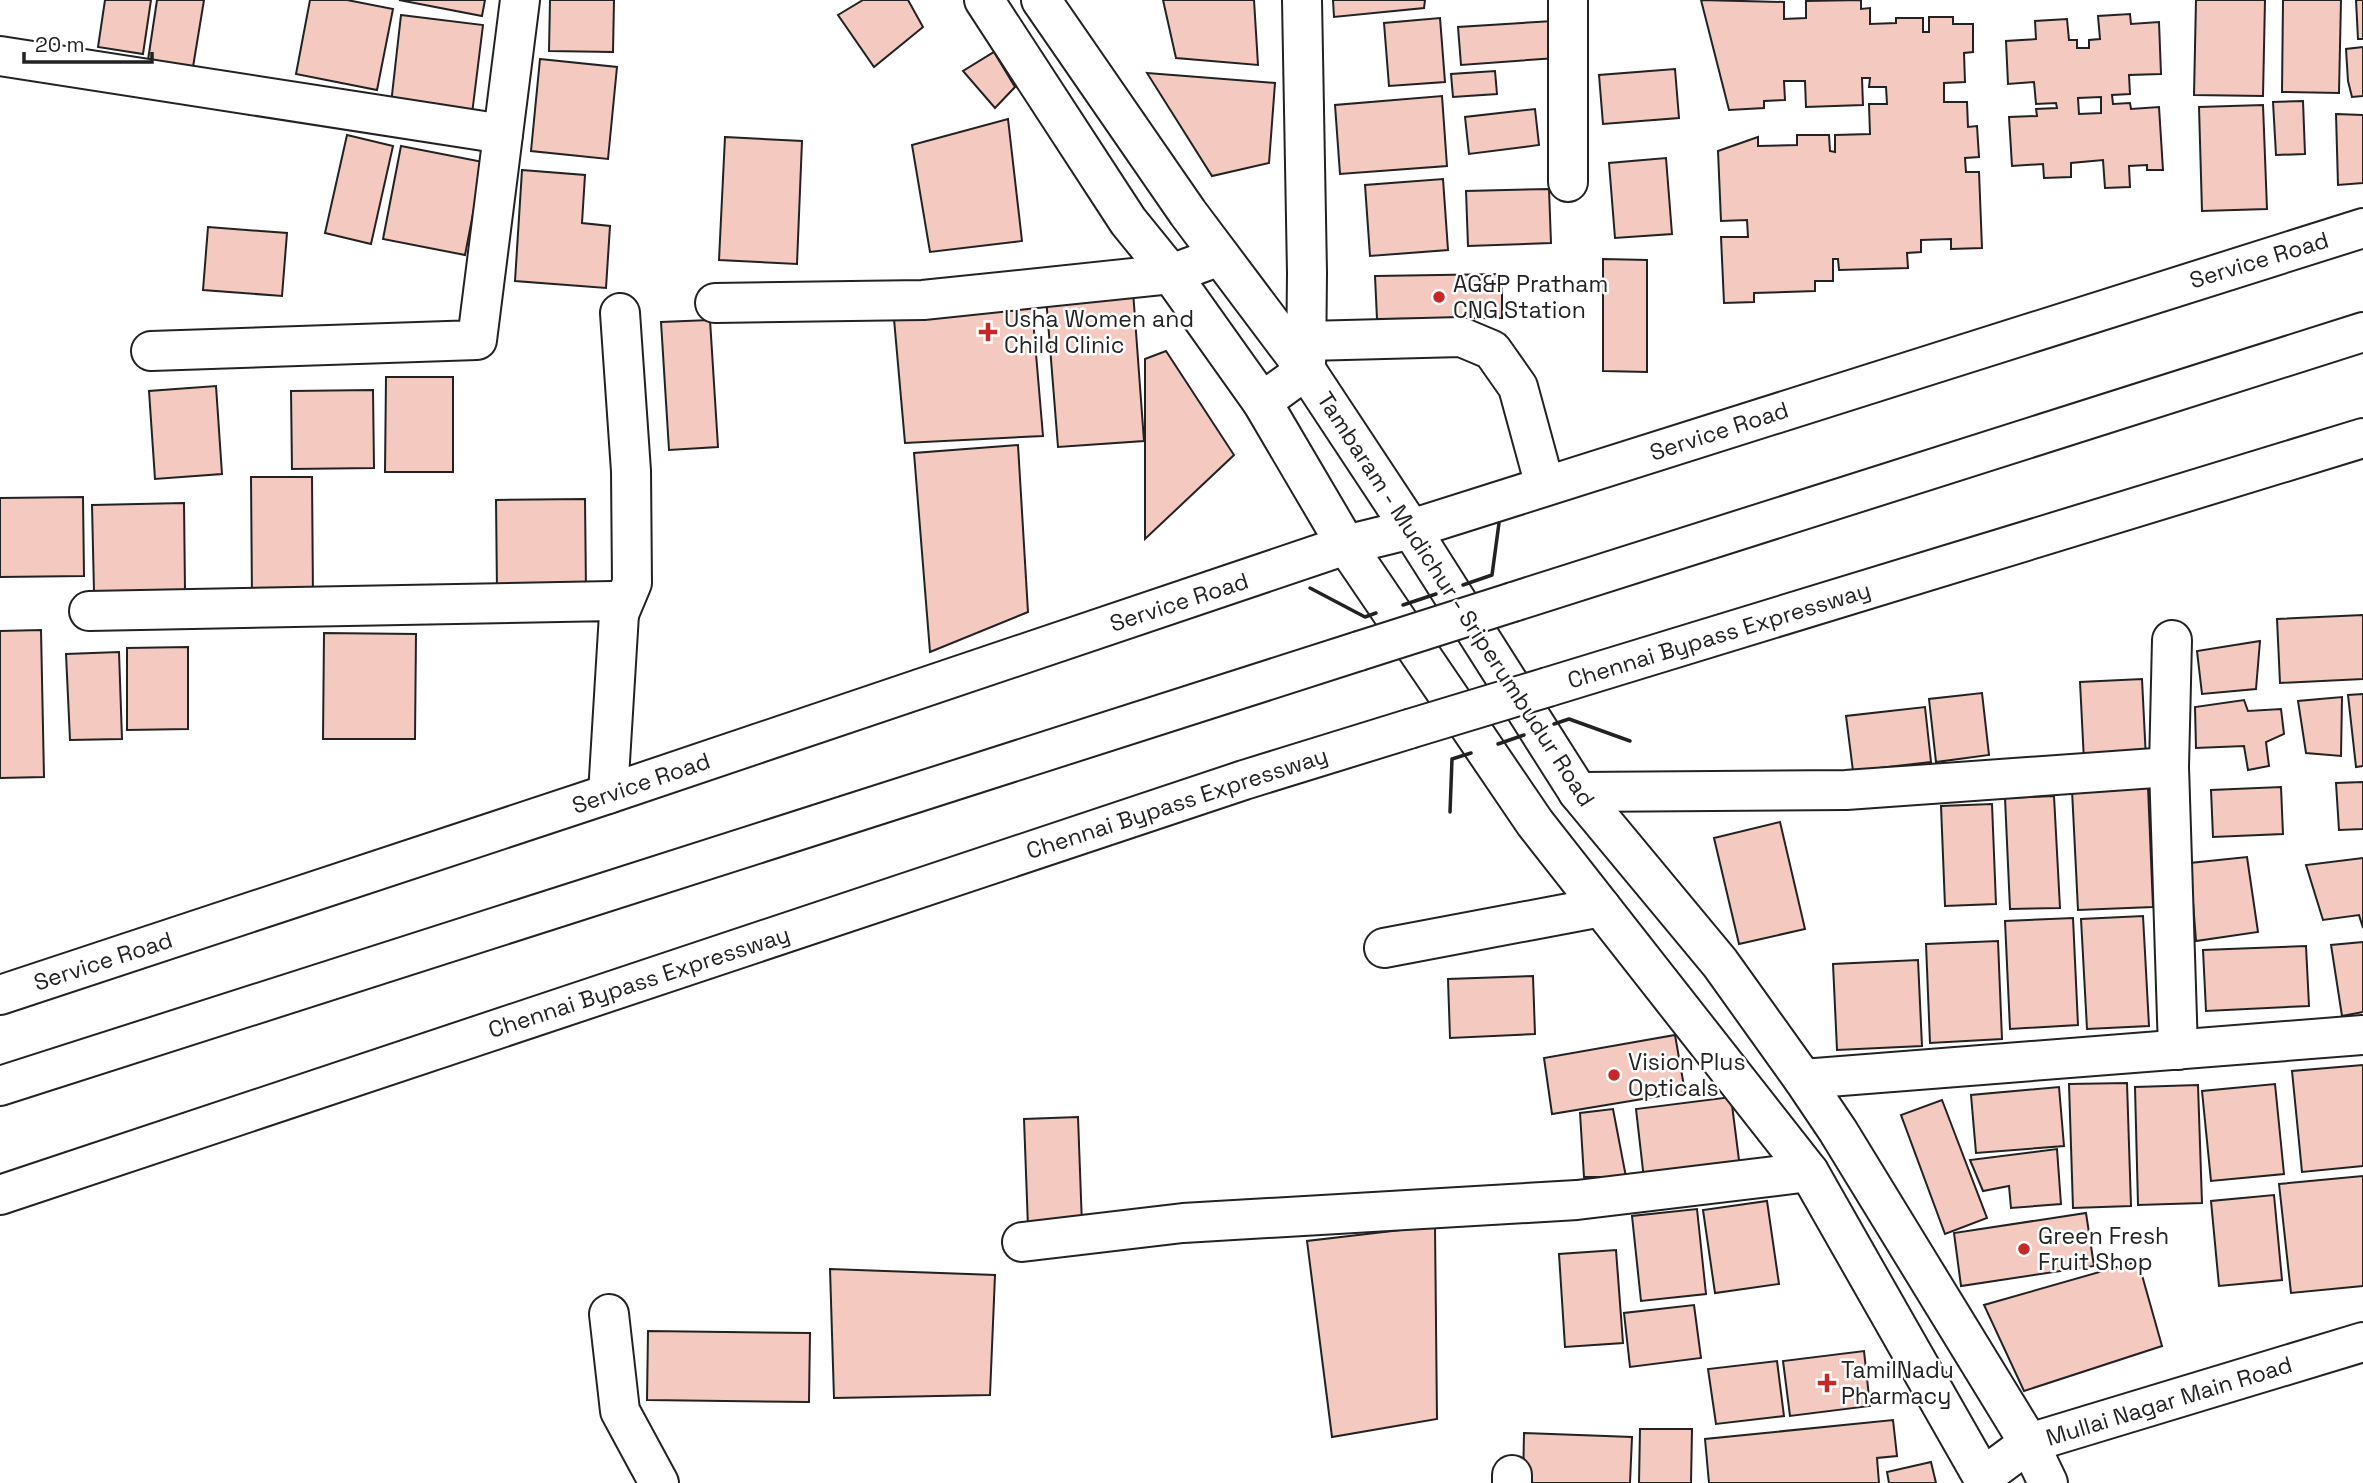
<svg xmlns="http://www.w3.org/2000/svg" width="2363" height="1483" font-family="'Space Grotesk',sans-serif">
<rect width="100%" height="100%" fill="#fff"/>
<g fill="#f3c9c0" stroke="#222" stroke-width="2" fill-rule="evenodd">
<polygon points="105,0 151,0 143,54 98,47"/>
<polygon points="157,0 204,0 193,67 148,60"/>
<polygon points="310,0 347,0 393,9 377,90 296,74"/>
<polygon points="399,0 485,0 482,16"/>
<polygon points="550,0 614,0 613,52 549,51"/>
<polygon points="863,0 908,0 923,27 874,67 838,15"/>
<polygon points="1163,0 1254,0 1258,65 1176,58"/>
<polygon points="1333,0 1425,0 1424,8 1334,17"/>
<polygon points="1701,0 1784,2 1784,19 1806,18 1806,1 1861,0 1861,9 1870,8 1870,24 1896,23 1896,18 1923,18 1923,32 1929,32 1929,17 1953,17 1953,24 1973,24 1973,52 1964,53 1965,82 1944,83 1944,102 1967,102 1968,127 1977,126 1979,157 1965,158 1966,172 1979,172 1982,248 1951,249 1951,239 1921,240 1921,252 1907,253 1908,268 1839,270 1838,259 1833,259 1833,281 1815,281 1815,291 1754,293 1754,302 1724,303 1721,237 1748,237 1747,220 1721,221 1718,151 1758,137 1758,146 1797,145 1797,135 1829,135 1830,151 1835,152 1835,135 1870,134 1869,104 1887,104 1886,87 1869,87 1870,78 1862,78 1863,105 1806,107 1805,81 1784,81 1785,100 1764,101 1764,108 1729,110"/>
<polygon points="2196,0 2265,0 2263,96 2194,95"/>
<polygon points="2283,0 2341,0 2339,93 2282,92"/>
<polygon points="2356,0 2363,0 2363,39 2358,39"/>
<path d="M2130,14L2131,24L2159,22L2161,74L2129,75L2130,94L2112,95L2113,104L2130,103L2131,109L2159,107L2163,170H2147V165L2129,166L2130,187L2105,188L2103,160L2071,163V177L2044,178L2043,164L2012,166L2009,117L2037,116L2036,109L2057,108L2056,103L2036,104L2034,82L2008,84L2006,41L2036,39L2035,21L2067,19L2069,40H2077V48H2089V40L2100,39L2098,16ZM2101,97V113L2079,114L2078,98Z"/>
<polygon points="401,15 483,25 472,114 391,104"/>
<polygon points="1440,18 1445,82 1389,86 1384,23"/>
<polygon points="1553,21 1556,58 1461,65 1458,27"/>
<polygon points="2363,47 2363,96 2352,97 2348,81 2346,49"/>
<polygon points="994,52 1015,87 995,108 963,71"/>
<polygon points="540,59 617,67 608,159 531,151"/>
<polygon points="1675,69 1679,118 1603,124 1599,75"/>
<polygon points="1495,71 1497,94 1453,97 1451,74"/>
<polygon points="1147,73 1275,83 1269,163 1212,176"/>
<polygon points="1442,96 1447,166 1340,174 1335,105"/>
<polygon points="2303,101 2305,154 2276,155 2273,102"/>
<polygon points="2263,105 2267,209 2202,211 2199,107"/>
<polygon points="1535,109 1539,145 1469,154 1465,117"/>
<polygon points="2336,114 2363,115 2363,183 2338,185"/>
<polygon points="1008,119 1022,241 930,252 912,145"/>
<polygon points="347,135 393,146 371,244 325,233"/>
<polygon points="725,137 802,141 797,264 719,260"/>
<polygon points="401,146 483,162 465,255 383,239"/>
<polygon points="1666,158 1672,234 1615,238 1609,163"/>
<polygon points="522,170 585,175 582,223 610,226 606,288 515,281"/>
<polygon points="1443,179 1448,250 1370,256 1365,185"/>
<polygon points="1549,189 1551,243 1468,246 1466,191"/>
<polygon points="208,227 287,233 282,296 203,290"/>
<polygon points="1603,259 1647,260 1647,372 1603,371"/>
<polygon points="1502,274 1502,318 1377,319 1375,276"/>
<polygon points="1133,291 1144,441 1058,447 1046,297"/>
<polygon points="1032,307 1043,436 905,443 894,319"/>
<polygon points="710,320 718,447 669,450 661,322"/>
<polygon points="1166,351 1234,455 1145,539 1145,359"/>
<polygon points="386,377 453,377 453,472 385,472"/>
<polygon points="216,386 222,474 155,479 149,391"/>
<polygon points="373,390 374,468 292,469 291,391"/>
<polygon points="1018,445 1028,612 930,652 914,453"/>
<polygon points="251,477 312,477 313,597 252,599"/>
<polygon points="83,497 84,576 0,577 0,498"/>
<polygon points="585,499 586,591 497,592 496,500"/>
<polygon points="184,503 185,590 94,592 92,505"/>
<polygon points="2363,615 2363,679 2280,683 2277,619"/>
<polygon points="41,630 44,777 0,778 0,631"/>
<polygon points="324,633 416,634 415,739 323,739"/>
<polygon points="2260,641 2256,689 2202,694 2197,651"/>
<polygon points="188,647 188,729 127,730 127,648"/>
<polygon points="119,652 122,739 70,740 66,654"/>
<polygon points="2142,679 2146,759 2084,761 2080,682"/>
<polygon points="1982,693 1989,755 1936,762 1929,699"/>
<polygon points="2363,694 2363,766 2356,767 2348,695"/>
<polygon points="2342,697 2341,756 2306,753 2298,701"/>
<polygon points="2244,700 2248,711 2281,709 2284,734 2266,742 2269,766 2248,770 2244,746 2196,748 2195,707"/>
<polygon points="1925,707 1931,762 1853,771 1846,716"/>
<polygon points="2363,782 2363,829 2339,830 2336,783"/>
<polygon points="2148,787 2153,907 2078,910 2072,790"/>
<polygon points="2281,787 2283,834 2213,837 2211,790"/>
<polygon points="2054,796 2060,908 2010,909 2005,798"/>
<polygon points="1992,804 1996,904 1945,906 1941,806"/>
<polygon points="1780,822 1805,929 1739,944 1714,838"/>
<polygon points="2247,857 2258,932 2196,941 2190,863"/>
<polygon points="2363,858 2363,928 2359,915 2323,920 2306,865"/>
<polygon points="2143,916 2149,1026 2087,1029 2081,919"/>
<polygon points="2073,918 2078,1025 2010,1029 2005,921"/>
<polygon points="1998,941 2002,1039 1930,1043 1926,944"/>
<polygon points="2363,942 2363,1012 2342,1016 2331,945"/>
<polygon points="2306,946 2309,1006 2206,1011 2203,950"/>
<polygon points="1918,960 1922,1046 1837,1050 1833,964"/>
<polygon points="1533,976 1535,1034 1450,1038 1448,979"/>
<polygon points="1675,1035 1685,1092 1552,1114 1544,1058"/>
<polygon points="2363,1065 2363,1166 2302,1172 2292,1071"/>
<polygon points="2127,1083 2131,1206 2073,1208 2069,1084"/>
<polygon points="2275,1084 2284,1174 2211,1181 2202,1091"/>
<polygon points="2198,1085 2202,1203 2138,1205 2135,1087"/>
<polygon points="2059,1087 2064,1146 1976,1153 1971,1095"/>
<polygon points="1731,1097 1741,1176 1645,1188 1636,1109"/>
<polygon points="1942,1100 1987,1218 1945,1234 1901,1115"/>
<polygon points="1613,1109 1626,1177 1584,1177 1580,1113"/>
<polygon points="1078,1117 1082,1225 1028,1227 1024,1119"/>
<polygon points="2057,1149 2061,1204 2011,1208 2009,1186 1983,1191 1970,1160"/>
<polygon points="2363,1176 2363,1286 2291,1293 2279,1184"/>
<polygon points="2274,1195 2282,1280 2219,1286 2211,1201"/>
<polygon points="1767,1201 1779,1284 1715,1293 1703,1210"/>
<polygon points="1697,1209 1706,1294 1641,1301 1632,1216"/>
<polygon points="2086,1213 2094,1266 1961,1286 1954,1233"/>
<polygon points="1435,1226 1437,1419 1332,1437 1307,1241"/>
<polygon points="1616,1250 1623,1343 1565,1347 1559,1254"/>
<polygon points="2138,1261 2162,1346 2024,1391 1984,1305"/>
<polygon points="830,1269 995,1275 990,1395 834,1398"/>
<polygon points="1694,1305 1701,1358 1630,1367 1624,1313"/>
<polygon points="648,1331 810,1333 809,1402 647,1400"/>
<polygon points="1864,1351 1870,1406 1790,1416 1783,1361"/>
<polygon points="1777,1361 1784,1416 1716,1424 1708,1369"/>
<polygon points="1893,1420 1897,1456 1877,1458 1879,1483 1709,1483 1705,1439"/>
<polygon points="1640,1429 1692,1429 1691,1483 1639,1483"/>
<polygon points="1524,1433 1632,1437 1630,1483 1523,1483"/>
<polygon points="1931,1462 1936,1483 1889,1483 1887,1472"/>
</g>
<g fill="none" stroke-linecap="round" stroke-linejoin="round">
<defs>
<g id="minor">
<polyline points="0,56 503,134"/>
<polyline points="1568,182 1568,0"/>
<polyline points="715,303 923,300 1171,274 1220,256"/>
<polyline points="1307,341 1461,337 1492,350 1518,387 1545,486"/>
<polyline points="151,351 477,340 520,0"/>
<polyline points="1262,402 1306,370 1307,273 1302,0"/>
<polyline points="89,611 612,601 619,614 608,794"/>
<polyline points="619,614 632,583 631,471 620,313"/>
<polyline points="2172,640 2169,767 2178,1050"/>
<polyline points="1578,792 1846,790 2169,767"/>
<polyline points="1384,948 1601,907"/>
<polyline points="0,995 608,794 1346,545 1411,529 2363,228"/>
<polyline points="1803,1079 2363,1035"/>
<polyline points="1022,1242 1183,1223 1577,1200 1809,1172"/>
<polyline points="609,1314 620,1411 659,1483"/>
<polyline points="1983,1477 2029,1443 2363,1342"/>
<polyline points="1512,1483 1512,1475"/>
</g>
<g id="major">
<polyline points="984,0 1128,221 1171,274 1262,402 1346,545 1535,823 1809,1172 1986,1483"/>
<polyline points="1041,0 1188,213 1306,370 1411,529 1578,792 1720,963 1803,1079 1838,1131 2029,1443 2048,1483"/>
</g>
<g id="highway">
<polyline points="1513,602 2363,332"/>
<polyline points="1548,687 2363,438"/>
<polyline points="0,1086 1359,651"/>
<polyline points="0,1195 1244,780 1409,729"/>
</g>
</defs>
<use href="#minor" stroke="#222" stroke-width="42"/>
<use href="#major" stroke="#222" stroke-width="42"/>
<use href="#highway" stroke="#222" stroke-width="42"/>
<use href="#minor" stroke="#fff" stroke-width="38"/>
<use href="#major" stroke="#fff" stroke-width="38"/>
<use href="#highway" stroke="#fff" stroke-width="38"/>
<defs>
<g id="highway-bridge">
<polyline points="1359,651 1513,602"/>
<polyline points="1409,729 1548,687"/>
</g>
</defs>
<use href="#highway-bridge" stroke="#222" stroke-width="42" stroke-linecap="butt"/>
<use href="#highway-bridge" stroke="#fff" stroke-width="38"/>
<g stroke="#222" stroke-width="3.5">
<polyline points="1463,585 1492,575 1499,523"/>
<polyline points="1310,588 1365,617 1376,613"/>
<polyline points="1403,605 1436,594"/>
<polyline points="1554,724 1569,719 1630,741"/>
<polyline points="1498,744 1524,735"/>
<polyline points="1450,812 1452,759 1471,753"/>
</g>
</g>
<g fill="#c62828" stroke="#fff" stroke-width="2.5">
<circle cx="1439" cy="297" r="7"/>
<path d="M984.5 321.5h7v7h7v7h-7v7h-7v-7h-7v-7h7z"/>
<circle cx="1614" cy="1075" r="7"/>
<circle cx="2024" cy="1249" r="7"/>
<path d="M1823.5 1372.5h7v7h7v7h-7v7h-7v-7h-7v-7h7z"/>
</g>
<g text-anchor="middle" stroke-width="5" stroke-linejoin="round" paint-order="stroke">
<g font-size="23" fill="#222" stroke="#fff">
<text transform="translate(2259 260) rotate(-17)" y="8">Service Road</text>
<text transform="translate(1719 431) rotate(-18)" y="8">Service Road</text>
<text transform="translate(1456 599) rotate(57)" y="8">Tambaram - Mudichur - Sriperumbudur Road</text>
<text transform="translate(1179 602) rotate(-18)" y="8">Service Road</text>
<text transform="translate(1719 635) rotate(-17)" y="8">Chennai Bypass Expressway</text>
<text transform="translate(641 783) rotate(-19)" y="8">Service Road</text>
<text transform="translate(1177 803) rotate(-18)" y="8">Chennai Bypass Expressway</text>
<text transform="translate(103 961) rotate(-18)" y="8">Service Road</text>
<text transform="translate(639 982) rotate(-18)" y="8">Chennai Bypass Expressway</text>
<text transform="translate(2169 1401) rotate(-17)" y="8">Mullai Nagar Main Road</text>
</g>
<g font-size="23" fill="#222" stroke="#fff" text-anchor="start">
<text x="1453" y="292">AG&amp;P Pratham<tspan x="1453" dy="26">CNG Station</tspan></text>
<text x="1004" y="327">Usha Women and<tspan x="1004" dy="26">Child Clinic</tspan></text>
<text x="1628" y="1070">Vision Plus<tspan x="1628" dy="26">Opticals</tspan></text>
<text x="2038" y="1244">Green Fresh<tspan x="2038" dy="26">Fruit Shop</tspan></text>
<text x="1841" y="1378">TamilNadu<tspan x="1841" dy="26">Pharmacy</tspan></text>
</g>
</g>
<path d="M24 52v10h128v-10" fill="none" stroke="#222222" stroke-width="3.5"/>
<text x="35" y="52" font-size="21" fill="#222222" stroke="#ffffff" stroke-width="5" paint-order="stroke">20 m</text>
</svg>
